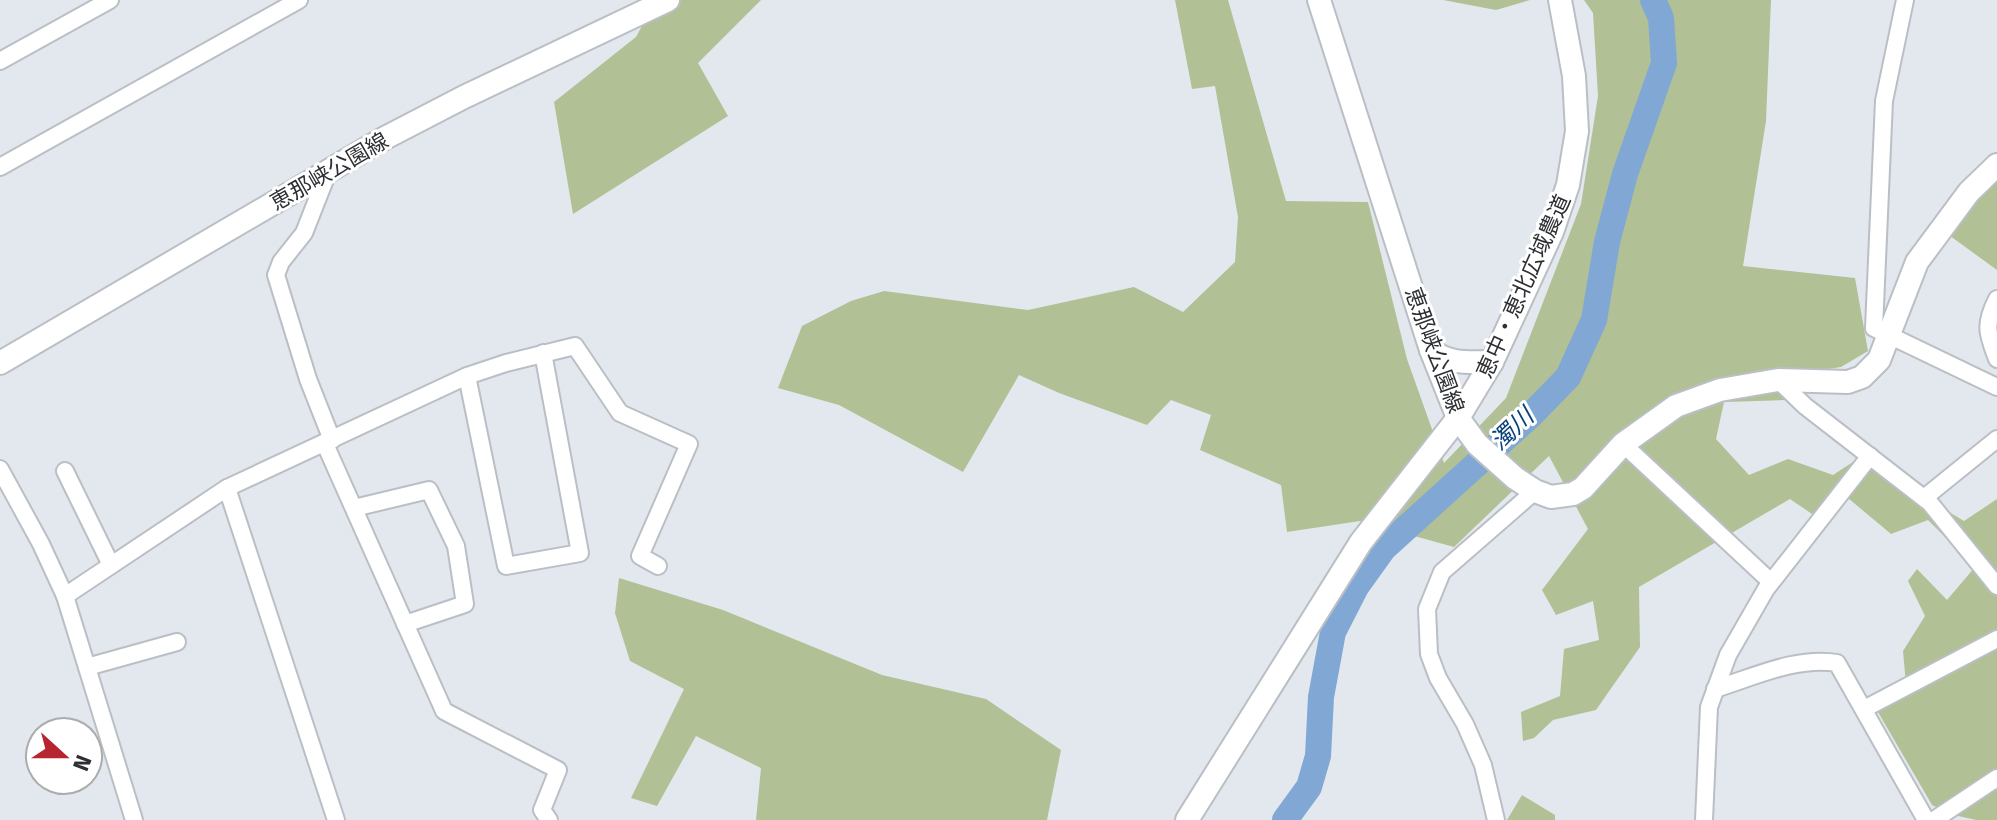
<svg xmlns="http://www.w3.org/2000/svg" width="1997" height="820" font-family="'Fira Sans','Noto Sans JP',sans-serif">
<rect width="100%" height="100%" fill="#e3e8ef"/>
<g fill="#b1c095">
<polygon points="656,0 761,0 698,63 728,116 573,214 554,102 636,37"/>
<polygon points="1175,0 1228,0 1286,201 1368,202 1407,359 1444,463 1506,398 1581,204 1598,96 1593,13 1584,0 1771,0 1766,121 1743,266 1855,278 1868,351 1841,367 1783,376 1784,400 1724,402 1716,439 1749,475 1788,459 1833,475 1859,458 1964,521 1997,499 1997,820 1976,820 1950,814 1932,805 1878,712 1906,684 1903,651 1925,616 1908,581 1917,569 1947,600 1975,567 1928,520 1891,534 1836,488 1812,514 1790,499 1639,587 1640,647 1596,710 1553,720 1534,738 1523,741 1521,712 1560,696 1564,649 1599,640 1593,601 1556,615 1542,590 1588,529 1549,456 1454,547 1360,521 1287,532 1281,485 1200,450 1211,415 1171,400 1147,425 1059,393 1019,375 963,472 839,405 778,388 802,326 851,301 884,291 1028,310 1134,287 1183,312 1235,262 1238,217 1215,86 1192,89"/>
<polygon points="1443,0 1530,0 1496,10"/>
<polygon points="1997,172 1997,270 1935,225"/>
<polygon points="619,578 723,610 882,675 986,699 1061,750 1047,820 756,820 761,768 696,736 657,806 631,798 684,689 630,661 615,613"/>
<polygon points="1522,795 1555,815 1555,820 1507,820"/>
</g>
<g fill="none" stroke-linecap="round" stroke-linejoin="round">
<polyline stroke="#81a7d4" stroke-width="26" points="1285,820 1309,787 1318,756 1321,697 1333,632 1356,587 1384,548 1532,414 1568,377 1594,320 1607,242 1625,174 1664,63 1661,18 1653,0"/>
<defs>
<g id="street">
<polyline points="1905,0 1884,101 1874,328 1997,387"/>
<polyline points="0,61 110,0"/>
<polyline points="0,167 299,0"/>
<polyline points="328,172 304,233 281,262 276,275 308,379 332,440"/>
<path d="M1997,299C1984,324 1987,333 1997,359"/>
<polyline points="467,376 506,566 580,553 543,353"/>
<polyline points="1778,380 1805,406 1930,503 1997,586"/>
<polyline points="325,444 444,711 558,770 542,810 549,820"/>
<polyline points="1623,444 1771,582"/>
<polyline points="0,469 41,544 65,596 134,820"/>
<polyline points="65,471 111,565"/>
<polyline points="227,488 336,820"/>
<polyline points="1924,498 1997,439"/>
<polyline points="354,508 429,490 456,546 465,604 405,624"/>
<polyline points="65,596 227,488 467,376 506,363 575,346 620,413 689,444 640,556 658,566"/>
<polyline points="87,667 177,642"/>
<path d="M1715,689C1754,677 1797,656 1837,663L1926,820"/>
<polyline points="1864,709 1997,639"/>
<polyline points="1496,820 1483,765 1465,724 1438,678 1429,654 1427,609 1442,572 1535,491"/>
<polyline points="1704,820 1709,707 1728,655 1766,589 1870,456"/>
<polyline points="1934,820 1997,778"/>
</g>
<g id="secondary">
<polyline points="1319,0 1431,350 1458,418 1477,444 1515,478 1535,491 1551,497 1573,494 1583,488 1623,444 1676,406 1720,390 1778,380 1848,382 1862,377 1879,360 1917,262 1969,192 1997,165"/>
<path d="M1431,350C1449,365 1470,362 1492,362"/>
<polyline points="0,363 383,139 464,97 668,0"/>
<polyline points="1187,820 1361,542 1458,418 1492,362 1552,232 1568,185 1577,131 1574,76 1560,0"/>
</g>
</defs>
<use href="#street" stroke="#babfc6" stroke-width="20"/>
<use href="#secondary" stroke="#babfc6" stroke-width="26"/>
<use href="#street" stroke="#fff" stroke-width="16"/>
<use href="#secondary" stroke="#fff" stroke-width="22"/>
</g>
<g text-anchor="middle" stroke-width="6" stroke-linejoin="round" paint-order="stroke">
<g font-size="22" fill="#2d2f32" stroke="#fff">
<text transform="translate(329 171) rotate(-30)" y="8">恵那峡公園線</text>
<text transform="translate(1523 286) rotate(-66)" y="8">恵中・恵北広域農道</text>
<text transform="translate(1435 350) rotate(70)" y="8">恵那峡公園線</text>
</g>
<g font-size="24" font-style="italic" fill="#084278" stroke="#fff">
<text transform="translate(1512 429) rotate(-43)" y="8">濁川</text>
</g>
</g>
<g transform="translate(64 756) rotate(111)"><circle r="38" fill="#ffffff" stroke="#abacad" stroke-width="2"/>
<path d="M0-6L14 30L0 20L-14 30Z" fill="#b62530"/>
<text y="-12" font-size="22" font-weight="bold" text-anchor="middle" fill="#2d2f32">N</text>
</g>
</svg>
